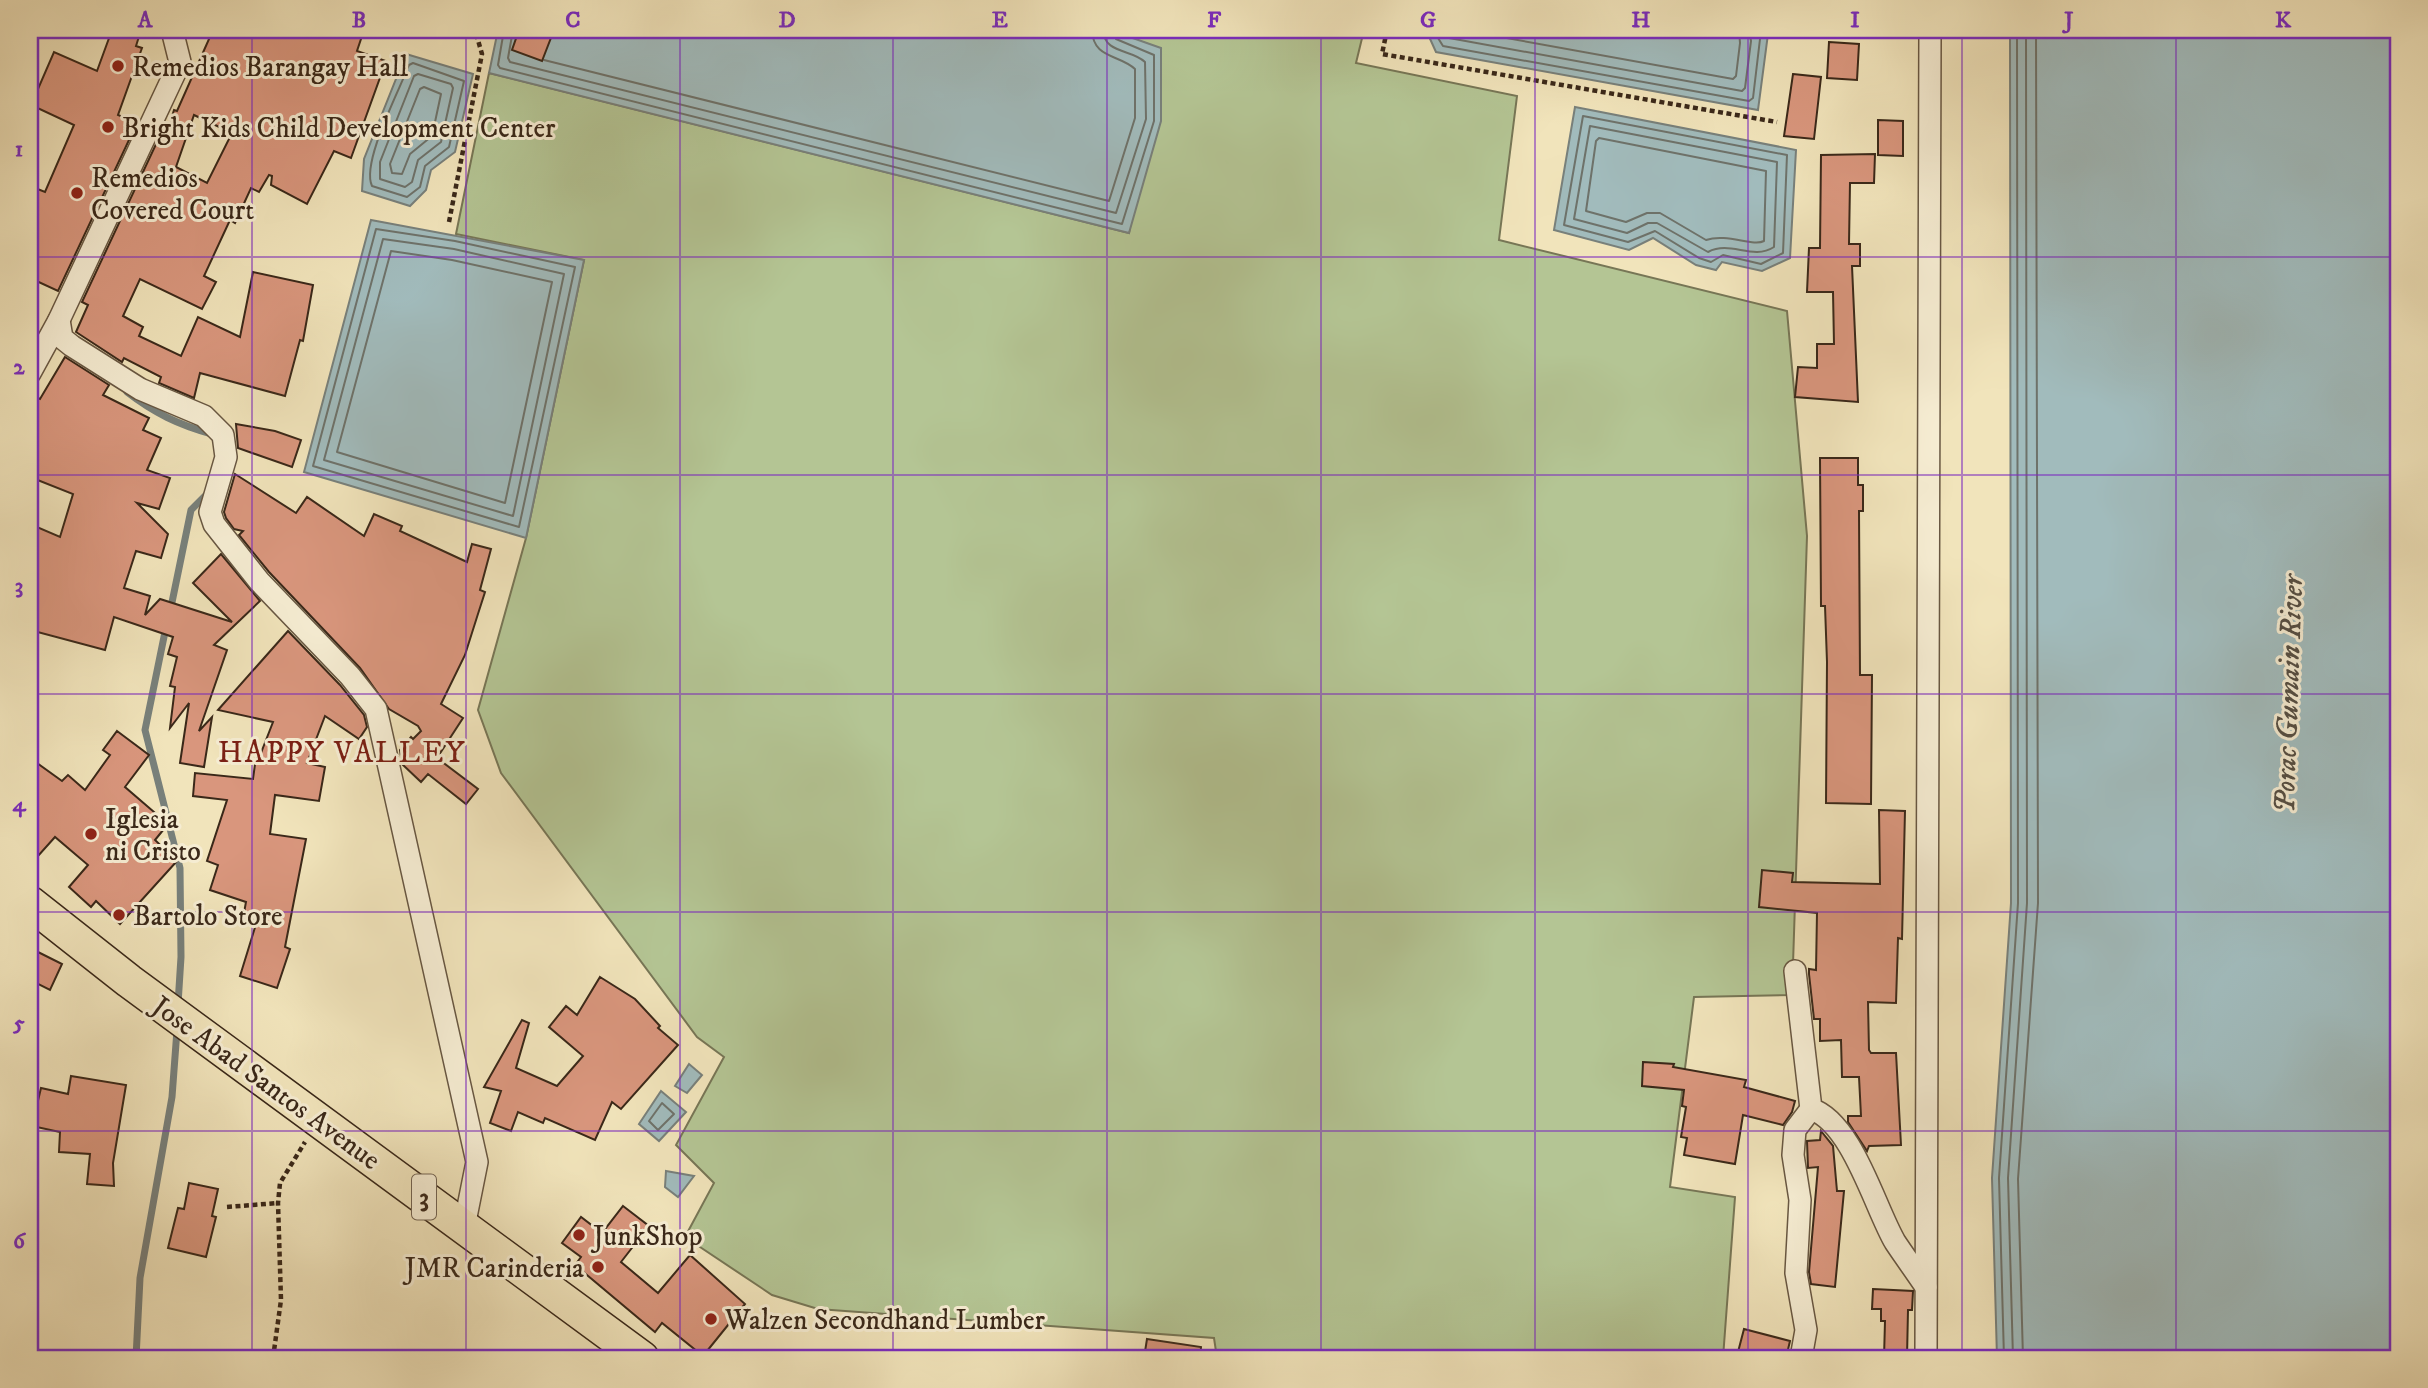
<svg xmlns="http://www.w3.org/2000/svg" width="2428" height="1388" font-family="'IM FELL DW Pica',serif">
<rect width="100%" height="100%" fill="#f1e4bb"/>
<filter id="stains"><feTurbulence type="fractalNoise" baseFrequency=".00286" numOctaves="4"/><feColorMatrix values="0 0 0 0 .2 0 0 0 0 .09 0 0 0 0 .02 0 0 0 .5 -.17"/></filter>
<radialGradient id="worn" r=".72"><stop offset=".6" stop-color="#630" stop-opacity="0"/><stop offset="1" stop-color="#630" stop-opacity=".3"/></radialGradient>
<polygon fill="#b4c594" stroke="#777656" stroke-width="2" points="1110,30 1364,30 1356,63 1517,96 1499,240 1787,311 1807,536 1792,995 1694,997 1670,1187 1735,1197 1723,1358 1217,1358 1214,1338 818,1309 772,1295 685,1237 714,1183 676,1145 724,1057 697,1037 501,773 478,710 526,538 584,260 456,234 489,73 1129,233 1161,49"/>
<g fill="#a1bbbc" stroke="#78807b" stroke-width="2">
<polygon points="498,30 1110,30 1161,48 1161,121 1129,233 489,73"/>
<polygon points="1426,30 1757,30 1768,34 1758,110 1436,52"/>
<polygon points="2010,30 2398,30 2398,1358 1997,1358 1992,1178 2011,903"/>
<polygon points="406,54 473,74 455,152 431,170 426,190 410,206 362,191 364,159"/>
<polygon points="1575,107 1796,150 1790,258 1762,271 1722,262 1716,270 1696,265 1653,238 1629,250 1554,230"/>
<polygon points="371,220 584,260 526,538 304,472"/>
<polygon points="689,1064 702,1075 687,1093 675,1086"/>
<polygon points="661,1091 686,1112 659,1141 639,1124"/>
<polygon points="666,1171 694,1176 678,1197 665,1187"/>
</g>
<g fill="none" stroke-linecap="round" stroke-linejoin="round">
<g stroke="#6e726a" stroke-width="2">
<polyline points="504,30 498,65 500,68 1122,224 1154,121 1154,55 1116,39 1111,30"/>
<path d="M513,30L508,58L510,62L1116,213L1146,119L1145,62C1132,49 1104,54 1103,30"/>
<polyline points="1433,30 1443,46 1749,101 1753,98 1760,39 1758,30"/>
<polyline points="1443,30 1449,38 1742,91 1745,88 1751,41 1749,30"/>
<polyline points="1462,30 1733,79 1736,76 1740,43 1739,30"/>
<path d="M544,60L1109,201L1135,118V69C1119,54 1093,59 1092,30"/>
<path d="M413,63L464,81L449,147L425,166L420,187L407,197L372,186C361,163 399,91 409,65Z"/>
<polygon points="418,74 451,84 453,88 441,142 418,160 412,182 405,187 380,179 380,162 414,76"/>
<polygon points="424,87 441,94 432,136 410,154 402,174 392,173 390,164 420,89"/>
<polygon points="1583,116 1787,155 1783,253 1761,264 1723,255 1711,262 1699,258 1655,231 1628,242 1564,225"/>
<path d="M1590,126L1777,162L1774,247C1752,261 1731,240 1708,252L1657,223H1648L1627,233L1574,219Z"/>
<path d="M1599,138L1766,171L1764,241C1753,247 1727,233 1706,240L1660,213H1647L1626,222L1586,211L1596,141Z"/>
<polygon points="376,229 455,241 575,267 519,527 313,466"/>
<polygon points="383,239 454,249 564,274 513,516 324,460"/>
<polygon points="391,251 452,260 552,282 505,503 337,452"/>
<polygon points="662,1103 674,1114 658,1130 649,1121"/>
<polyline points="2004,1358 1999,1178 2018,903 2017,30"/>
<polyline points="2013,1358 2008,1178 2027,903 2026,30"/>
<polyline points="2023,1358 2018,1179 2038,903 2036,30"/>
</g>
<g stroke="#78807b" stroke-width="7">
<path d="M127,392C154,413 179,425 212,434"/>
<polyline points="170,612 191,510 208,493"/>
<polyline points="166,627 145,730 180,868 181,957 178,1004"/>
<polyline points="136,1358 140,1278 172,1097 177,1030"/>
</g>
</g>
<g fill="#d9967d" stroke="#3a2819" stroke-width="2" fill-rule="evenodd">
<polygon points="112,30 141,30 136,46 142,48 118,115 137,123 58,291 30,278 30,186 45,192 74,125 31,105 54,52 97,71"/>
<path d="M213,30H364L357,51L386,61L351,158L334,151L307,204L271,185L272,176L269,175L259,192L251,188L235,223L230,220L204,276L216,282L202,309L140,279L123,316L143,327L139,336L181,356L198,317L240,337L253,272L313,285L303,341L300,340L285,396L200,373L194,398L159,383L161,377L124,358L122,362L76,332L88,305L82,302L165,125L169,126L174,110L177,111ZM194,115L232,133L207,183L176,167Z"/>
<polygon points="519,30 554,30 542,61 512,50"/>
<polygon points="1829,42 1859,44 1857,80 1827,78"/>
<polygon points="1793,74 1821,77 1814,139 1784,136"/>
<polygon points="1878,120 1903,121 1903,156 1878,155"/>
<polygon points="1875,154 1874,183 1850,183 1849,244 1860,244 1860,266 1852,266 1858,402 1795,397 1798,367 1817,368 1817,344 1834,344 1833,292 1807,292 1809,248 1820,248 1821,155"/>
<polygon points="65,357 109,385 103,395 149,418 143,430 161,438 147,470 170,478 159,509 137,503 168,534 161,558 136,551 124,588 150,596 145,615 160,599 232,622 193,583 221,554 260,601 214,645 227,650 199,731 212,717 204,767 180,763 189,703 170,728 175,687 170,686 177,657 168,654 173,637 114,617 105,650 30,630 30,524 60,537 73,494 30,477 30,408 36,397 40,399"/>
<polygon points="236,424 275,431 301,440 292,467 238,448"/>
<polygon points="1820,458 1858,458 1858,485 1863,485 1863,511 1859,511 1860,675 1872,675 1871,804 1826,803 1827,662 1825,606 1821,606"/>
<polygon points="235,474 296,513 307,497 364,536 374,514 402,526 400,531 467,562 472,544 491,549 480,590 485,592 477,617 465,655 441,704 463,718 437,758 478,789 466,804 428,774 421,782 402,764 400,750 411,737 413,739 421,731 418,726 389,709 360,668 269,572 239,535 243,531 234,529 226,518 224,512"/>
<polygon points="288,631 340,685 364,715 367,727 359,739 325,716 307,763 325,767 319,801 275,795 270,834 306,839 285,947 290,949 277,988 240,976 257,921 243,918 246,902 210,890 218,865 207,861 227,800 193,796 195,773 253,779 256,757 259,758 273,722 218,710"/>
<polygon points="117,731 149,755 125,787 168,824 155,840 177,861 120,924 96,901 91,907 69,887 88,865 55,837 30,865 30,758 62,781 68,775 85,790 110,755 103,750"/>
<polygon points="1879,810 1905,811 1902,939 1898,938 1896,1003 1868,1002 1869,1050 1871,1053 1896,1053 1901,1145 1869,1146 1867,1151 1848,1122 1848,1116 1861,1116 1859,1077 1842,1077 1841,1040 1820,1041 1820,1019 1814,1019 1809,974 1809,969 1816,970 1817,913 1759,907 1762,870 1793,873 1792,882 1880,884"/>
<polygon points="30,948 62,964 50,990 30,980"/>
<polygon points="600,977 635,999 660,1026 658,1028 678,1045 621,1109 612,1102 595,1140 545,1118 543,1123 518,1112 511,1131 490,1123 501,1091 484,1087 522,1020 529,1023 516,1068 557,1086 583,1056 549,1027 566,1006 577,1015"/>
<polygon points="1643,1062 1674,1064 1673,1067 1746,1080 1744,1087 1795,1101 1792,1112 1783,1125 1743,1115 1735,1164 1684,1155 1687,1138 1681,1137 1686,1107 1682,1106 1684,1090 1642,1086"/>
<polygon points="71,1076 126,1085 113,1163 114,1186 87,1184 90,1154 59,1152 60,1132 32,1126 41,1088 68,1094"/>
<polygon points="1821,1131 1833,1146 1837,1191 1844,1191 1835,1287 1811,1284 1809,1272 1818,1167 1808,1168 1807,1141 1820,1140"/>
<polygon points="189,1183 218,1189 212,1216 216,1217 206,1257 168,1248 178,1208 184,1209"/>
<polygon points="623,1206 649,1226 621,1262 658,1293 690,1255 745,1304 703,1356 662,1323 655,1332 575,1265 581,1257 562,1243 581,1217 602,1233"/>
<polygon points="1873,1289 1913,1291 1912,1310 1908,1310 1907,1358 1884,1358 1885,1321 1881,1321 1881,1309 1872,1309"/>
<polygon points="1744,1329 1790,1341 1786,1358 1764,1358 1738,1352"/>
<polygon points="1147,1339 1201,1347 1200,1358 1144,1358"/>
</g>
<g fill="none" stroke-linecap="round" stroke-linejoin="round">
<defs>
<g id="minor">
<polyline points="59,320 62,338 72,346 140,389 204,416 223,435 226,457 210,512 214,524 259,581 350,676 376,709 477,1162 464,1227"/>
<polyline points="30,373 59,320 180,62 172,30"/>
<path d="M1795,971L1811,1109C1852,1122 1875,1208 1895,1242C1905,1257 1916,1272 1926,1287"/>
<polyline points="1801,1358 1806,1330 1796,1273 1800,1200 1793,1155 1795,1130 1811,1109"/>
<polyline points="1926,1358 1930,30"/>
</g>
<polyline id="trunk" points="30,903 129,981 642,1358"/>
</defs>
<use href="#minor" stroke="#685742" stroke-width="24"/>
<use href="#trunk" stroke="#3a2819" stroke-width="36"/>
<g stroke="#3a2819" stroke-width="4.5" stroke-dasharray="5 3.5" stroke-linecap="butt">
<polyline points="1387,30 1382,54 1777,122"/>
<polyline points="449,222 482,54 475,30"/>
<polyline points="227,1207 278,1203"/>
<polyline points="273,1358 281,1300 278,1203 280,1183 305,1142"/>
</g>
<use href="#minor" stroke="#f6edd3" stroke-width="21"/>
<use href="#trunk" stroke="#f1e4bb" stroke-width="33"/>
</g>
<path fill="none" stroke="#7b2cbf" stroke-width="2" stroke-opacity="0.55" d="M252,30V1358M466,30V1358M680,30V1358M893,30V1358M1107,30V1358M1321,30V1358M1535,30V1358M1748,30V1358M1962,30V1358M2176,30V1358M30,257H2398M30,475H2398M30,694H2398M30,912H2398M30,1131H2398"/>
<g fill="#8f2418" stroke="#f6edd3" stroke-width="2.5">
<circle cx="118" cy="66" r="7"/>
<circle cx="108" cy="127" r="7"/>
<circle cx="77" cy="193" r="7"/>
<circle cx="91" cy="834" r="7"/>
<circle cx="119" cy="915" r="7"/>
<circle cx="579" cy="1235" r="7"/>
<circle cx="598" cy="1267" r="7"/>
<circle cx="711" cy="1319" r="7"/>
</g>
<g text-anchor="middle" stroke-width="6" stroke-linejoin="round" paint-order="stroke">
<rect fill="#f6edd3" stroke="#726351" stroke-width="2" x="412" y="1174.5" width="24" height="45" rx="5"/>
<g font-size="26" font-weight="bold" fill="#3a2819">
<text x="424" y="1206">3</text>
</g>
<g font-size="28" fill="#3a2819" stroke="#f6edd3" text-anchor="start">
<text x="132" y="76">Remedios Barangay Hall</text>
<text x="122" y="137">Bright Kids Child Development Center</text>
<text x="91" y="187">Remedios<tspan x="91" dy="32">Covered Court</tspan></text>
<text x="105" y="828">Iglesia<tspan x="105" dy="32">ni Cristo</tspan></text>
<text x="133" y="925">Bartolo Store</text>
<text x="593" y="1245">JunkShop</text>
<text x="584" y="1277" text-anchor="end">JMR Carinderia</text>
<text x="725" y="1329">Walzen Secondhand Lumber</text>
</g>
<g font-size="28" fill="#3a2819" stroke="#f6edd3">
<text transform="translate(267 1082) rotate(36)" y="10">Jose Abad Santos Avenue</text>
</g>
<g font-size="30" font-style="italic" fill="#544d42" stroke="#f6edd3">
<text transform="translate(2288 694) rotate(-88)" y="10">Porac Gumain River</text>
</g>
<g font-size="30" letter-spacing="2" fill="#7a1f14" stroke="#f6edd3">
<text x="342" y="762">HAPPY VALLEY</text>
</g>
</g>
<rect width="2428" height="1388" fill="none" stroke="#f1e4bb" stroke-width="77"/>
<rect x="38" y="38" width="2352" height="1312" fill="none" stroke="#7b2cbf" stroke-width="2.5"/>
<g font-size="23" text-anchor="middle" font-weight="bold" fill="#7b2cbf">
<text x="145" y="27">A</text>
<text x="359" y="27">B</text>
<text x="573" y="27">C</text>
<text x="787" y="27">D</text>
<text x="1000" y="27">E</text>
<text x="1214" y="27">F</text>
<text x="1428" y="27">G</text>
<text x="1641" y="27">H</text>
<text x="1855" y="27">I</text>
<text x="2069" y="27">J</text>
<text x="2283" y="27">K</text>
<text x="19" y="156">1</text>
<text x="19" y="374">2</text>
<text x="19" y="593">3</text>
<text x="19" y="811">4</text>
<text x="19" y="1030">5</text>
<text x="19" y="1248">6</text>
</g>
<rect width="100%" height="100%" filter="url(#stains)"/>
<rect width="100%" height="100%" fill="url(#worn)"/>
</svg>
